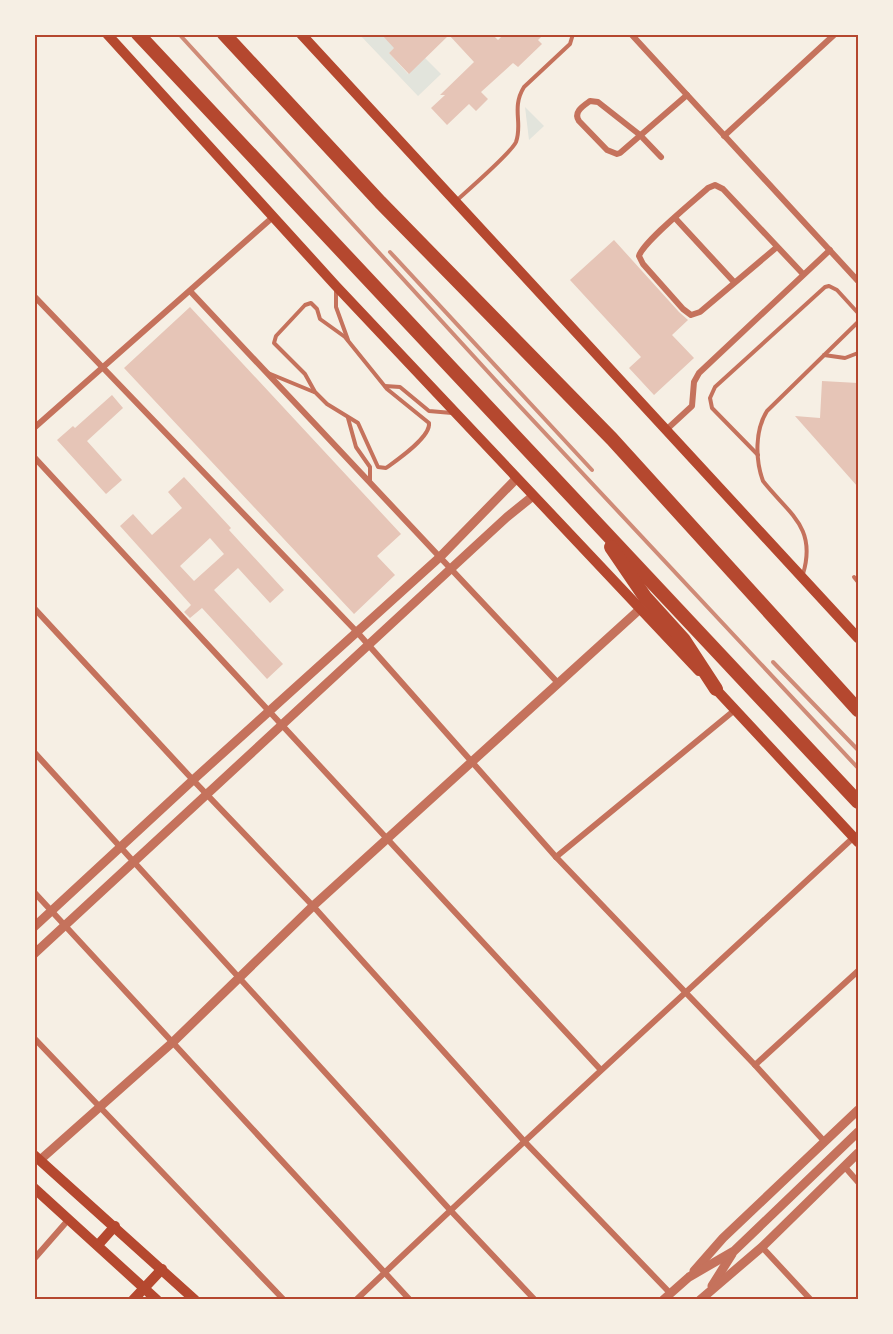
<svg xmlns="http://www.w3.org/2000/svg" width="893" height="1334" font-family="'Open Sans',sans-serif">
<rect width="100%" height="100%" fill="#f6efe4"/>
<g fill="#e2e4dc">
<polygon points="360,35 381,35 387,40 393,35 408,35 389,53 408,74 425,58 441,74 418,96"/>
<polygon points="525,107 544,126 529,140"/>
</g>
<g fill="#e6c5b7" fill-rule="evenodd">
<polygon points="381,34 492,34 498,40 504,34 544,34 538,40 542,44 518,67 513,63 481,92 488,99 476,111 469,104 447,125 431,108 445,95 440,95 474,62 449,35 409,74 389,53 394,48"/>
<polygon points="614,240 679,312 688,320 672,335 694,358 654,395 629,368 641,357 570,280"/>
<polygon points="190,307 401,534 377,556 395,575 354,614 124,368"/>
<polygon points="822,381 858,383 858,487 795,416 820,418"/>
<polygon points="112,395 123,408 87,441 122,480 106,494 57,440 73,426 75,428"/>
<path d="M184,477L231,528L229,530L284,590L270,603L238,568L214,590L283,664L267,679L202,608L190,618L184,612L191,605L120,526L133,514L152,535L182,508L168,492ZM210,538L224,554L194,581L180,566Z"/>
</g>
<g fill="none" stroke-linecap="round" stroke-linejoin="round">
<g stroke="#c5725c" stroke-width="4">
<path d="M456,201C467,191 511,153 516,142C523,123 511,108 524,87L570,44L573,34"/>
<polyline points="336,290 336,307 348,340"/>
<path d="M311,303L317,309L320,319L345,337L387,389L429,423C431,437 397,460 386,468L378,467L358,423L327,404L315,392L305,374L274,343L276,336L305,305Z"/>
<polyline points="824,355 845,358 858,353"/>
<polyline points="268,373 314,392"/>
<polyline points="385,386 400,387 429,411 452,413"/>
<polyline points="348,418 356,447 370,467 370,483"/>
<polyline points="758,455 712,408 710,398 715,387 825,287 829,286 837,290 858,313"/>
<path d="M803,574C817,527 789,514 763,481C755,459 755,430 767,411L858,322"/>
<polyline points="854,577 858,582"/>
</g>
<g stroke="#c5725c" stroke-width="6">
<polyline points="631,34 858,281"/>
<polyline points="724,136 835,34"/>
<path d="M661,157L640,135L598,102L590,101C583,106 573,112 579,121L607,150L617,154L620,153L687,95"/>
<polyline points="675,218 734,282"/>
<path d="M777,247L700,312L691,315L683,309L643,264L639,256C643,242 695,200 708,188L715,185L723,189L803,274"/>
<polyline points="190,291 559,684"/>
<polyline points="34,296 357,632 556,857 755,1065 824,1141"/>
<polyline points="34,428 273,217"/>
<polyline points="666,430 692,406 694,382 699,373 830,250"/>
<polyline points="34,457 600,1069"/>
<polyline points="34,608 193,780 313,906 524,1141 670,1293"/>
<polyline points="34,752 451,1211 535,1300"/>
<polyline points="556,857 736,709"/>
<polyline points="34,892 410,1300"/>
<polyline points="34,1038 284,1300"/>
<polyline points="755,1065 858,971"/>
<polyline points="844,1166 858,1182"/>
<polyline points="762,1247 811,1300"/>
<polyline points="34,1259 69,1219"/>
<path d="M356,1300C520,1143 688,991 854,837"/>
</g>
<g stroke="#c5725c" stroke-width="9">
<polyline points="34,927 193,780 440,557 516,479"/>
<path d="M34,954C192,808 349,662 507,517L533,496"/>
<polyline points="40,1160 173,1042 313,906 640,609"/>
<polyline points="694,1271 723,1238 858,1110"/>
<polyline points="712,1286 732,1254"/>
<polyline points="663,1300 689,1277 734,1251 858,1132"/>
<polyline points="700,1300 762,1247 858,1153"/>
</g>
<g stroke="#b5482f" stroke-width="10">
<polyline points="107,34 336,286 699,671"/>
<polyline points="301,34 858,638"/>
<polyline points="712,685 858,842"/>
<polyline points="34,1155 195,1300"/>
<polyline points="34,1188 157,1300"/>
<polyline points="98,1245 115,1226"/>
<polyline points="133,1300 162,1269"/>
</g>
<g stroke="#b5482f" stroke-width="14">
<polyline points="138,34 858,802"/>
<polyline points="224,34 380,202 612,439 858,710"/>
<polyline points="611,547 645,597 684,640 716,689"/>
</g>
<g stroke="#cf8b77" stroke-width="4">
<polyline points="179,34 500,385 858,768"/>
<polyline points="390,252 592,470"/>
<polyline points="773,662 858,750"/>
</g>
</g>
<rect width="893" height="1334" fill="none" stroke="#f6efe4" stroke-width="72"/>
<rect x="36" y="36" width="821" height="1262" fill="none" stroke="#b5482f" stroke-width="2"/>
</svg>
